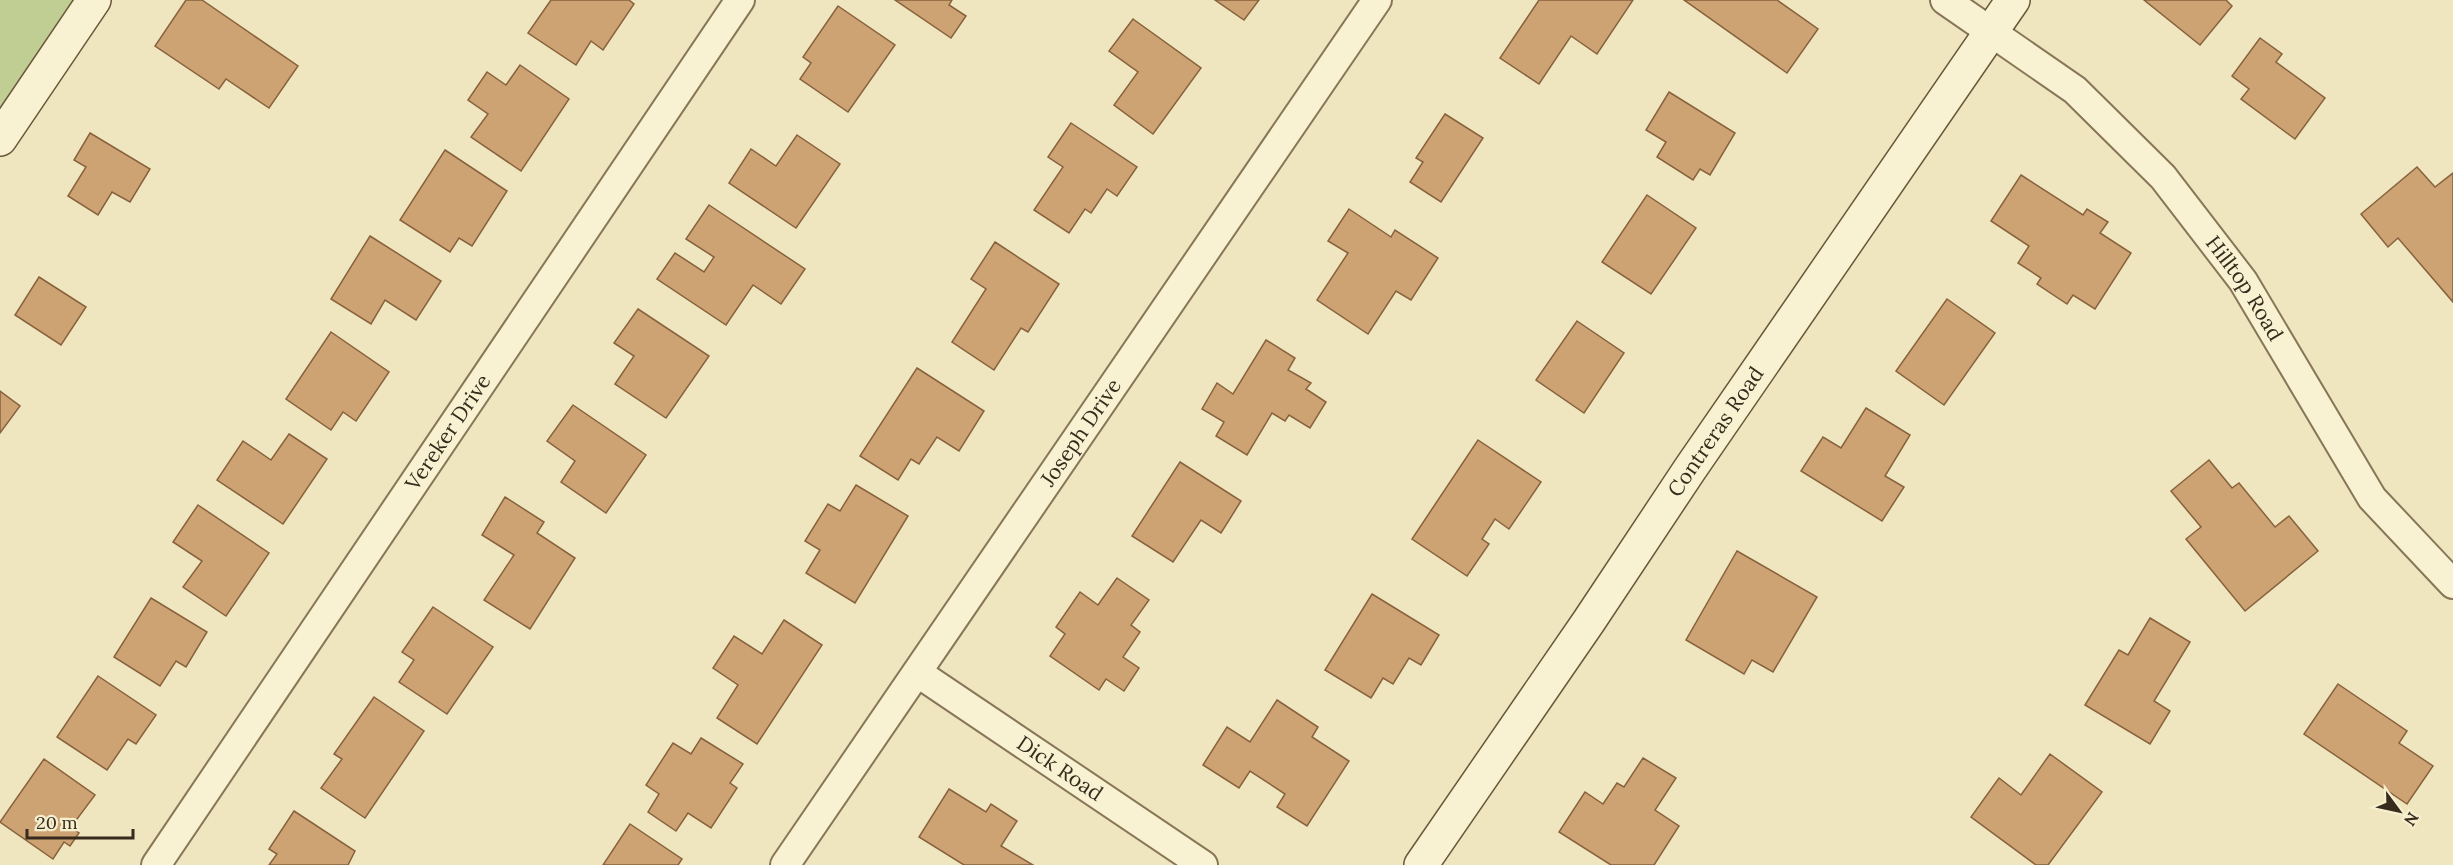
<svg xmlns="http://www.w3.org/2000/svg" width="2453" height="865" font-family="Lora,serif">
<rect width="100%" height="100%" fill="#efe5bf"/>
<polygon fill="#c0cd93" points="0,0 94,0 0,139"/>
<g fill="#cea373" stroke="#87623c" stroke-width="1.5">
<polygon points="186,0 202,0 298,66 269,108 226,79 219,89 155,46"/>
<polygon points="551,0 629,0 634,4 603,50 591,41 576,65 528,33"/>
<polygon points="895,0 952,0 949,5 966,16 951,38"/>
<polygon points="1215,0 1259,0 1244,20"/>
<polygon points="1539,0 1633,0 1597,54 1571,36 1539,84 1500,58"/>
<polygon points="1684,0 1777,0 1818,29 1787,73"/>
<polygon points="2144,0 2226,0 2232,6 2200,45"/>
<polygon points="838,6 895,45 848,112 800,79 811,63 803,57"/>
<polygon points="1133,19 1201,68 1153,134 1114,105 1138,72 1109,51"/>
<polygon points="2260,38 2282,54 2276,62 2325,98 2295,139 2241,99 2249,89 2232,76"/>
<polygon points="520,65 569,99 521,171 471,137 488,114 468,100 487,72 506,85"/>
<polygon points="1669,92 1735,133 1710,175 1700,169 1693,180 1657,157 1666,142 1646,130"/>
<polygon points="1445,114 1483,138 1441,202 1410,182 1423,162 1416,158"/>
<polygon points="1071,123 1137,167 1117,196 1107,189 1091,213 1085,209 1069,233 1034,210 1063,167 1048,157"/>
<polygon points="90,133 150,169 130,202 112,192 98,215 68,196 86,167 74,160"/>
<polygon points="797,135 840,164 796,228 729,183 751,149 776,166"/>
<polygon points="445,150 507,191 472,246 459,238 450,252 400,220"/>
<polygon points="2417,167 2435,187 2453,173 2453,302 2398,238 2388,247 2361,214"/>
<polygon points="2021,175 2083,215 2087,209 2108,222 2100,233 2131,253 2095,309 2073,295 2067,304 2037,284 2041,278 2018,263 2029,246 1991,221"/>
<polygon points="1647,195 1696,228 1651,294 1602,262"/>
<polygon points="709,205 805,269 781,304 753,285 726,325 657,279 675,253 704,272 714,257 686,239"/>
<polygon points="1349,209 1391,237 1395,230 1438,258 1411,300 1396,291 1368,334 1317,300 1348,253 1328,241"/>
<polygon points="370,236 441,281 416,320 385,300 371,324 331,299"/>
<polygon points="995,242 1059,284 1028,332 1021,328 994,370 952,342 986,289 971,279"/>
<polygon points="39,277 86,307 61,345 15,315"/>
<polygon points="1947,299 1995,333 1944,405 1896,371"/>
<polygon points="638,309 709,356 666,418 615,384 634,356 614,343"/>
<polygon points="1577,321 1624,353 1584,413 1536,380"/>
<polygon points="331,332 389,372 356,421 343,412 331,430 286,399"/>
<polygon points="1266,340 1295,358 1288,370 1311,383 1306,389 1326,402 1310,428 1289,415 1285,421 1272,413 1247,455 1216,436 1224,422 1202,409 1217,383 1233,394"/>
<polygon points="917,368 984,411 959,451 937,437 919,464 911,459 898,480 860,456"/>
<polygon points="0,391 20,406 0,433"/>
<polygon points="573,405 646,455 606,513 561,482 575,461 547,441"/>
<polygon points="1866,408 1910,435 1885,476 1904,487 1882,521 1801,471 1823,437 1841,448"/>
<polygon points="289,434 327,459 283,524 217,480 243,441 271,460"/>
<polygon points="1478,440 1541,482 1509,529 1495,519 1482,539 1489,544 1467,576 1412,539"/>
<polygon points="2209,460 2232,488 2239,483 2275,527 2289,516 2318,551 2245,611 2186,539 2201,527 2171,491"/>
<polygon points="1180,462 1241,501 1221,533 1201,520 1173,562 1132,536"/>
<polygon points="856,485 908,516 855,603 806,573 820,550 805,541 828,504 840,511"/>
<polygon points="505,497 544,522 537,533 575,558 530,629 484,600 514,555 482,535"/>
<polygon points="198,505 269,553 226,616 183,587 202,561 173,542"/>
<polygon points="1737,551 1817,597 1773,672 1752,660 1744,674 1686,640"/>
<polygon points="1117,578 1149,600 1131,625 1140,632 1123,657 1139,668 1124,691 1106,679 1099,690 1050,656 1065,634 1056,627 1080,592 1098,605"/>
<polygon points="1372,594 1439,635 1421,665 1409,658 1393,684 1383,678 1371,698 1325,670"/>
<polygon points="151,598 207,632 186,667 176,661 160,686 114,657"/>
<polygon points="433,607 493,647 447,714 399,682 414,660 402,652"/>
<polygon points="2150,618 2190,642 2154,701 2170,711 2150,744 2085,705 2119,650 2128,655"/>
<polygon points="784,620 822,645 757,744 717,718 738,685 713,668 734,636 762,654"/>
<polygon points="98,676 156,715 136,744 128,739 107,770 57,737"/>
<polygon points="2338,684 2407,731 2399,743 2433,766 2407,804 2304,734"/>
<polygon points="374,697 424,731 365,818 321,788 342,759 334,754"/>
<polygon points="1277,700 1318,727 1312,737 1349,761 1307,826 1277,807 1285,794 1250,771 1239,788 1203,765 1227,727 1250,742"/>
<polygon points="701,738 743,764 730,783 737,788 711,828 688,813 676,831 648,812 659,794 646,785 673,743 691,754"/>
<polygon points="2050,754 2102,792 2048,865 2036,865 1971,817 1999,778 2021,795"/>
<polygon points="1643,758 1676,778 1655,810 1679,826 1654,865 1611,865 1559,832 1585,792 1603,804 1617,783 1624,787"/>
<polygon points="44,759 95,795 71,827 79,833 70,846 64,842 53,859 0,822"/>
<polygon points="949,789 986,812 991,804 1017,821 1001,846 1033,865 964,865 919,837"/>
<polygon points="294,811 355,851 348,865 269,865 277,854 269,849"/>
<polygon points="630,824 682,859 678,865 603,865"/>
</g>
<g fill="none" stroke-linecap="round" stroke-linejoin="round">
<defs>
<g id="street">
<path id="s1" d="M1945,0L2075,90L2163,177L2243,281L2372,498L2453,584"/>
<path id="s2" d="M918,673L1203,865"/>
<path id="s3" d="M156,865L740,0"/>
<path id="s4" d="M785,865L1377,0"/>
</g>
<g id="secondary">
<polyline points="0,139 94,0"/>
<path id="s5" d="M1421,865L1589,621L1690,469L2013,0"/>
</g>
</defs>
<use href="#street" stroke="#877657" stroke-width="32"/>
<use href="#secondary" stroke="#69573a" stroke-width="36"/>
<use href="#street" stroke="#f9f2d2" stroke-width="28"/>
<use href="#secondary" stroke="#f9f2d2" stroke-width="33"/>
</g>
<g text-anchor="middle" stroke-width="4.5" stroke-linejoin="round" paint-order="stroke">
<g font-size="21" fill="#362b1c" stroke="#f6efce">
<text dy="7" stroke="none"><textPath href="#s1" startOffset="420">Hilltop Road</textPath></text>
<text dy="7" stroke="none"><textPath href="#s3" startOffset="522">Vereker Drive</textPath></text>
<text dy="7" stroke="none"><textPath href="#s5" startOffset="524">Contreras Road</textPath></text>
<text dy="7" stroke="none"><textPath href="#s4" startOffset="524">Joseph Drive</textPath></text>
<text dy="7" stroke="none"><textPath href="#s2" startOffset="171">Dick Road</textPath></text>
</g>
</g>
<g transform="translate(2399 811) rotate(123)" stroke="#f6efce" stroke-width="4.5" paint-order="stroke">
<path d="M0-4.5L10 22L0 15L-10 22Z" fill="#362b1c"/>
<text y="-9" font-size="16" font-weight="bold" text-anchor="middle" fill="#362b1c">N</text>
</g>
<path d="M27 829v9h106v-9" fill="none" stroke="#362b1c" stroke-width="3"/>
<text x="36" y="829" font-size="18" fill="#362b1c" stroke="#f6efce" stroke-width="4.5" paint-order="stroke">20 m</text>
</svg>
